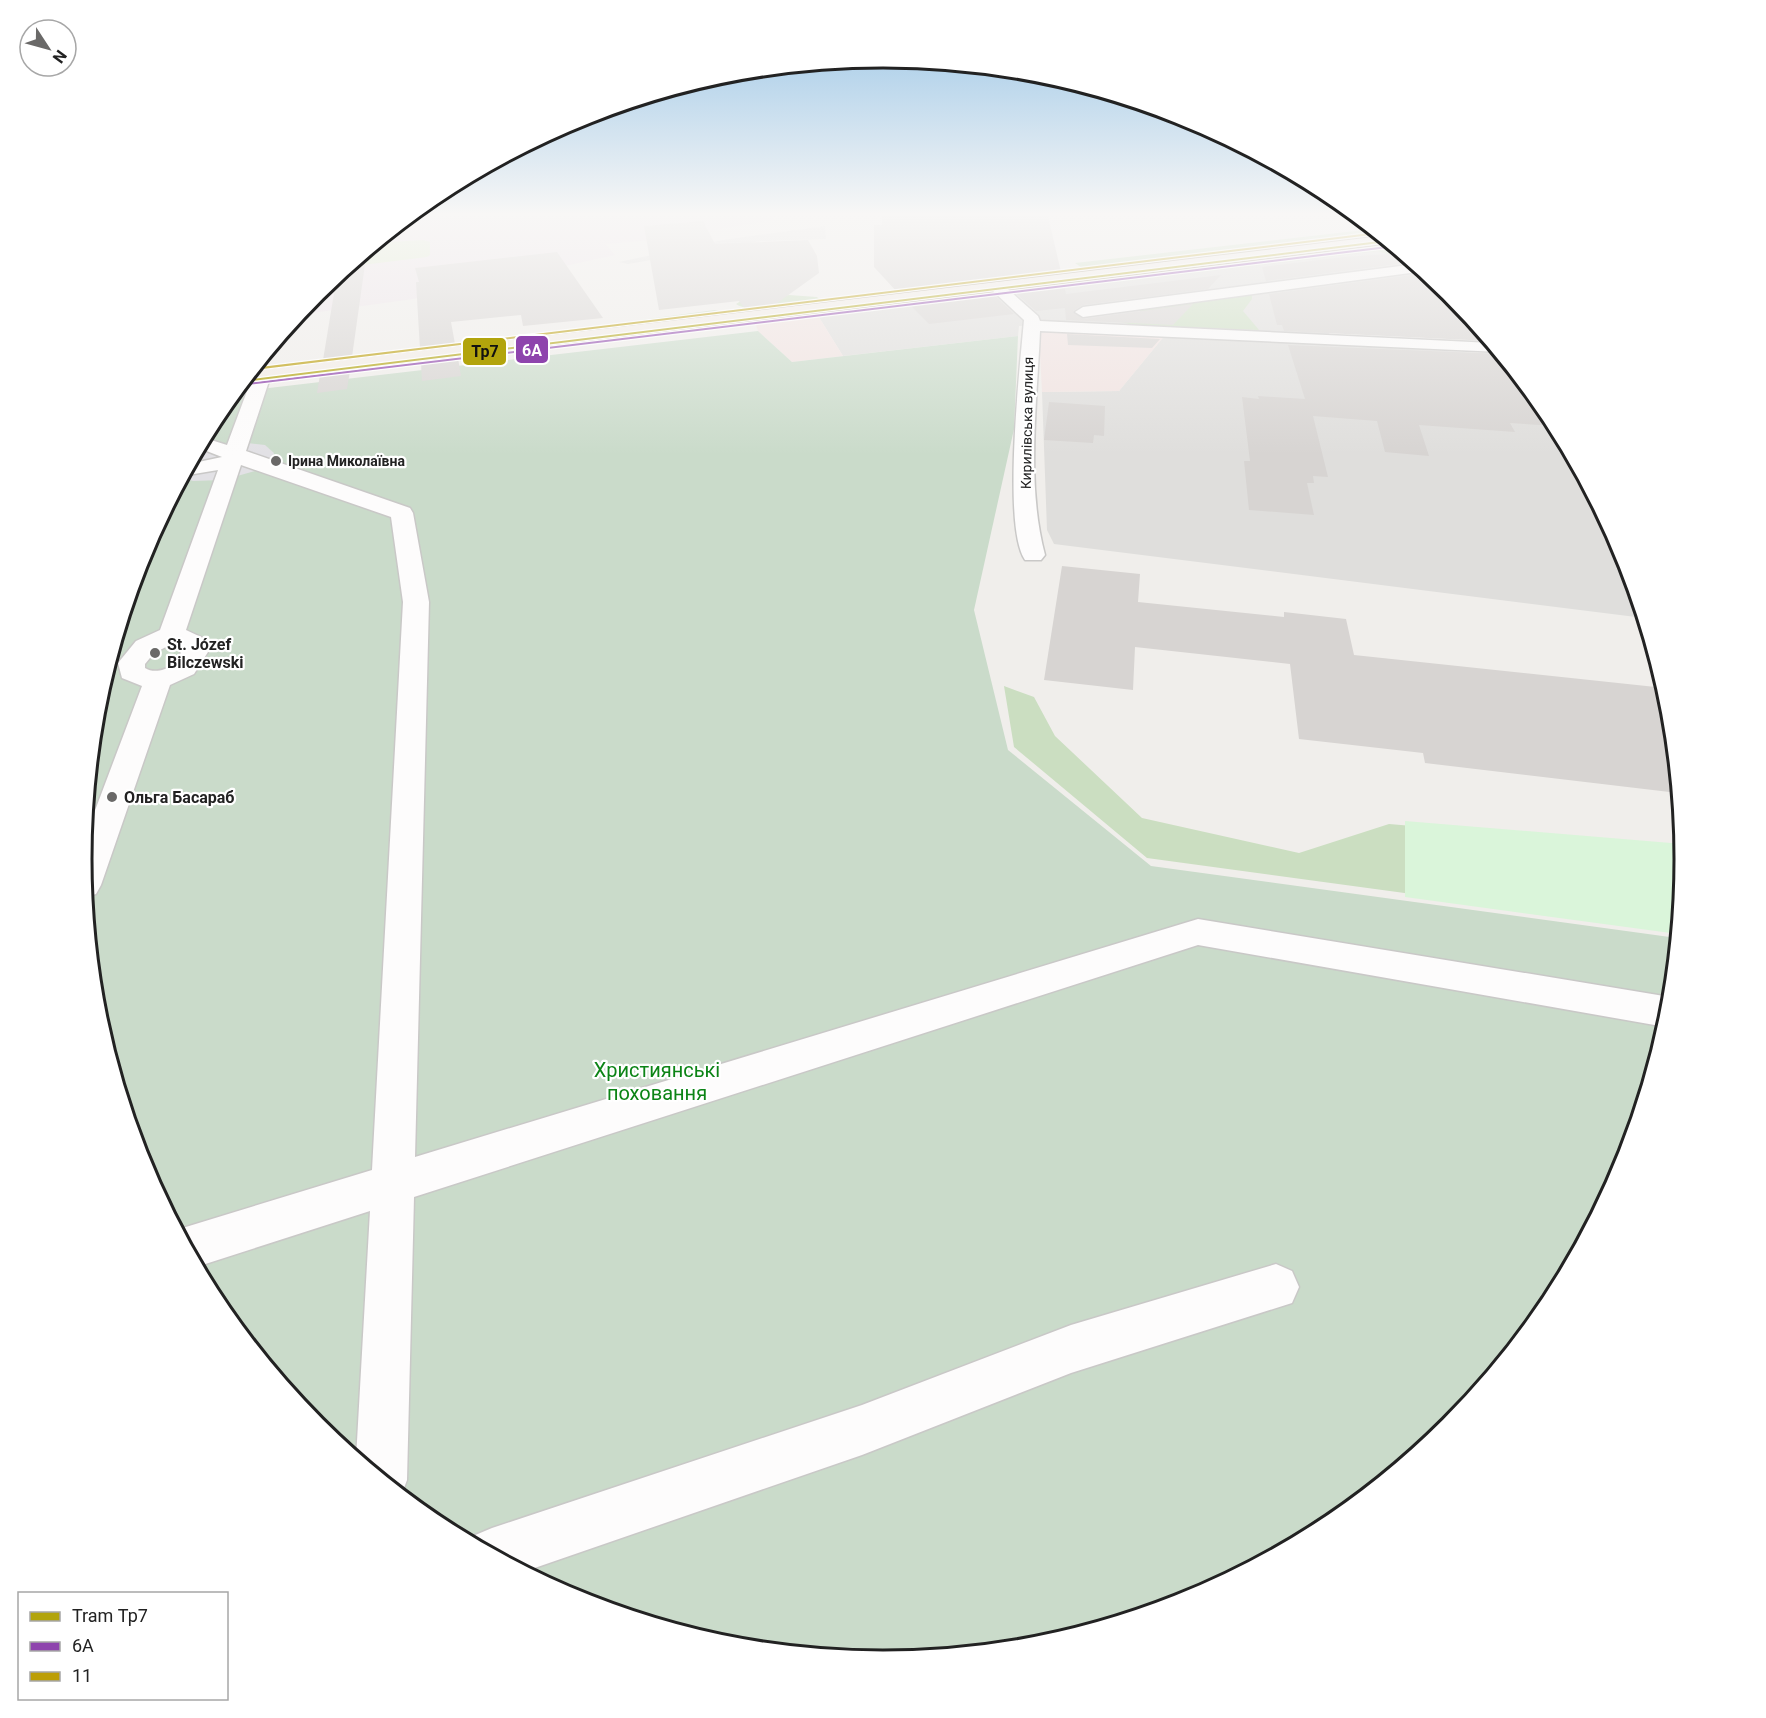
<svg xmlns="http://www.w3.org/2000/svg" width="1766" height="1718" font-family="Roboto,sans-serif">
<rect width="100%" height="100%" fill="#f0eeeb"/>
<polygon fill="#dfdedc" points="1392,244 1450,292 1467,313 1318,304 1333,345 1501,354 1550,414 1624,552 1644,618 1054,544 1047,530 1042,392 1119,391 1170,329 1049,324 1019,326 1018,336 843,356 817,314"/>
<g fill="#f1e3e1">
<polygon points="817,314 843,356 792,362 758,331 755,322"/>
<polygon points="1054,329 1166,334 1119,391 1042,392 1039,334"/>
</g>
<polygon fill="#ede4e9" points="410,215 773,215 774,220 654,240 606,244 615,255 488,283 457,293 297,315 316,292"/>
<polygon fill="#ddeccb" points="423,240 430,242 430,255 427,257 346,267 375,243"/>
<g fill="#cbdec1">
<polygon points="1373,229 1382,236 1085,270 1075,263"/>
<polygon points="1393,245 1412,262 1378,251 1032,292 1024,289"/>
<polygon points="1252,294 1252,299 1243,311 1259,330 1133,325 1121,322 1144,318 1139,309 1163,308 1183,301"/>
<path d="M789,295L817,297L820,300L816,304C796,306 753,315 736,304L744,299Z"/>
<polygon points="715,310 727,313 723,316 654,324 641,320"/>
<polygon points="1004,686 1034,697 1055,736 1142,818 1299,853 1389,824 1684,849 1678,930 1147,858 1014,747"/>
</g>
<polygon fill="#cadbca" points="758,331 792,362 1018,336 1014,429 974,610 1008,750 1151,866 1677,938 1670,1016 1624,1166 1550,1305 1450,1426 1328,1526 1190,1600 1039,1646 883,1661 726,1646 576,1600 437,1526 316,1426 216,1304 142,1166 96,1015 81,859 96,702 142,552 216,413 234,392"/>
<polygon fill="#daf5da" points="1405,821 1683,844 1685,859 1678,934 1405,897"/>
<polygon fill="#e0dfde" points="825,226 826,239 761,241 628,264 619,262 723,240"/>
<polygon fill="#e2e1e5" points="238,442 265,445 274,453 272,459 255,471 223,480 193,481 182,478 196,452"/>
<g fill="#d7d4d2">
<polygon points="882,216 1048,216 1061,272 897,292 874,267 874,225 882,225"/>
<polygon points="703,221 715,244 808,240 817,256 819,273 773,306 746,310 739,301 659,310 644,226"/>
<polygon points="367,250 352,357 323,360 337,275"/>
<polygon points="557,252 603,318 523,326 521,315 451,322 455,344 420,349 416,282 419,282 415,268"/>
<polygon points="1403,253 1414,262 1266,281 1262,267 1344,257"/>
<polygon points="1426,273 1450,292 1490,341 1284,331 1282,325 1277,325 1269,294"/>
<polygon points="1221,275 1208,289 1083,305 1073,311 1083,319 1193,304 1173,325 1066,320 1065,308 1036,311 1013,291 1064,285 1066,294"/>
<polygon points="992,293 1014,314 929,324 909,304"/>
<polygon points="1067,334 1160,339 1152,348 1068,345"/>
<polygon points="1288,345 1501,354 1550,414 1557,426 1510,423 1515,432 1419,425 1429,456 1385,452 1377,421 1313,416 1328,477 1313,476 1314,483 1307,483 1314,515 1249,510 1244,461 1250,461 1242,397 1259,399 1258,396 1305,399"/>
<polygon points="458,358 461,376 422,381 421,363"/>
<polygon points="350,371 347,389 317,393 320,375"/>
<polygon points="1049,402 1105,406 1104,436 1094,435 1093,443 1044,440"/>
<polygon points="1062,566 1140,574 1138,602 1284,617 1284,612 1346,619 1354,655 1665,688 1670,703 1678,793 1425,763 1423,753 1299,739 1290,664 1135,647 1133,690 1044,680"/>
</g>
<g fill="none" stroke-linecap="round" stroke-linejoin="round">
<defs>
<g id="minor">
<polygon points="1416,264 1425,271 1083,317 1075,312 1083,307"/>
<path d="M997,282L1002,284L1038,316L1040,321L1492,343L1500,352L1040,331C1037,404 1026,484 1045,555L1041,560H1025C1002,527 1020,366 1024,320L992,290L989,287Z"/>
<path d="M262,370L271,375L246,451L410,508L413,513L429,602L415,1157L1198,919L1670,997L1666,1027L1198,945L414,1197L407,1480L401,1496L356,1459L370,1211L196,1267L176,1230L372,1170L403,602L391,517L241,465L186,630L203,638L208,652L194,674L170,685L101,885L96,894L85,897L82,845L142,686L122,678L118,663L136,641L160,630L218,470L182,476L189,464L222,457L204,450L201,446L204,442L211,440L227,445L253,375ZM174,643L181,647C183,663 159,677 145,668V664L154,653Z"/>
<polygon points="1276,1264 1292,1271 1299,1287 1292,1303 1071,1373 862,1455 523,1572 470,1543 473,1536 492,1528 862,1405 1071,1325"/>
</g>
<polygon id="major" points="1382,236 1391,243 242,382 251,371"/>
</defs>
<use href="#minor" stroke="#c9c8c7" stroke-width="3"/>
<use href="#major" stroke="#a79c86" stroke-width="3"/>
<use href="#minor" fill="#fdfcfc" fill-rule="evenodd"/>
<use href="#major" fill="#f3ede7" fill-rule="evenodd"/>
<defs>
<polyline id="bus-1" points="247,384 1388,247"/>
<polyline id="bus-2" points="253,369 1379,233"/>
</defs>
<use href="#bus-1" stroke="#fff" stroke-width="4.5"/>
<use href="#bus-2" stroke="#fff" stroke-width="4.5"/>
<use href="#bus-1" stroke="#8e44ad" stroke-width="2"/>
<use href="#bus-2" stroke="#bc9e07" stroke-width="2"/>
<defs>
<polyline id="tram-1" points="243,381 1388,241"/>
</defs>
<use href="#tram-1" stroke="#fff" stroke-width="4.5"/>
<use href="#tram-1" stroke="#b2a40c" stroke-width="2"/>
</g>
<linearGradient id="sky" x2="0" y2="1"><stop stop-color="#97c4e6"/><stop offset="0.47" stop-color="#f8f7f6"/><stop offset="1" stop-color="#f8f7f6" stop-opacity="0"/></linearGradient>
<rect width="1766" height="455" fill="url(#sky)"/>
<g fill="#6a6968" stroke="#fff" stroke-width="2">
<circle cx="276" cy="461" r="6"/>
<circle cx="155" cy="653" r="6"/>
<circle cx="112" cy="797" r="6"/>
</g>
<g text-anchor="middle" stroke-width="4.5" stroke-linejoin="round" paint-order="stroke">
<g font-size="14" fill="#222" stroke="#fff">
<text transform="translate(1027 423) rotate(-89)" y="5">Кирилівська вулиця</text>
</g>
<g font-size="14" font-weight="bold" fill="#222" stroke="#fff" text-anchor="start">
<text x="288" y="466">Ірина Миколаївна</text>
</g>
<g font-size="16" font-weight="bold" fill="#222" stroke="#fff" text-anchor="start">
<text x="167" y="650">St. Józef<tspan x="167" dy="18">Bilczewski</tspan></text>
<text x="124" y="803">Ольга Басараб</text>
</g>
<g font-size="20" fill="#0c8416" stroke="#fff">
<text x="657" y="1077">Християнські<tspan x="657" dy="23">поховання</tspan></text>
</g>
</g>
<path d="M0 0H1766V1718H0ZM92 859a791 791 0 1 1 1582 0a791 791 0 1 1-1582 0Z" fill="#fff" fill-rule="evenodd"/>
<path fill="none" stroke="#222" stroke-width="3" d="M92 859a791 791 0 1 1 1582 0a791 791 0 1 1-1582 0Z"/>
<g stroke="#fff" stroke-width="2">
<rect x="515" y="335" width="34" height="29" rx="6" fill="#8e44ad"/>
<rect x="462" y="337" width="45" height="29" rx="6" fill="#b2a40c"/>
</g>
<g font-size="16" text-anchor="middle" font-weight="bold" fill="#fff">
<text x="532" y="356">6А</text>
</g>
<g font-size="16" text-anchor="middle" font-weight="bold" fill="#111">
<text x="485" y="357">Тр7</text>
</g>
<rect x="18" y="1592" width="210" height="108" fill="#ffffff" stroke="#a7a7a7" stroke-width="1.5"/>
<rect x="30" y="1612" width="30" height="9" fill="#b2a40c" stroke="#a7a7a7" stroke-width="1.5"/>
<text x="72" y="1622" font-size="18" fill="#222222">Tram Тр7</text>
<rect x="30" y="1642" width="30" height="9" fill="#8e44ad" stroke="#a7a7a7" stroke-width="1.5"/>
<text x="72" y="1652" font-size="18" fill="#222222">6А</text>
<rect x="30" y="1672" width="30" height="9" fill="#bc9e07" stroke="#a7a7a7" stroke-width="1.5"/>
<text x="72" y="1682" font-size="18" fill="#222222">11</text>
<g transform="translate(48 48) rotate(126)"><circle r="28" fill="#ffffff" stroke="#a7a7a7" stroke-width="1.5"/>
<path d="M0-4.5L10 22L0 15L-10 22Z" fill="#6a6968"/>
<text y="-9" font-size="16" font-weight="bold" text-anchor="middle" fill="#222222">N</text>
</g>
</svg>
